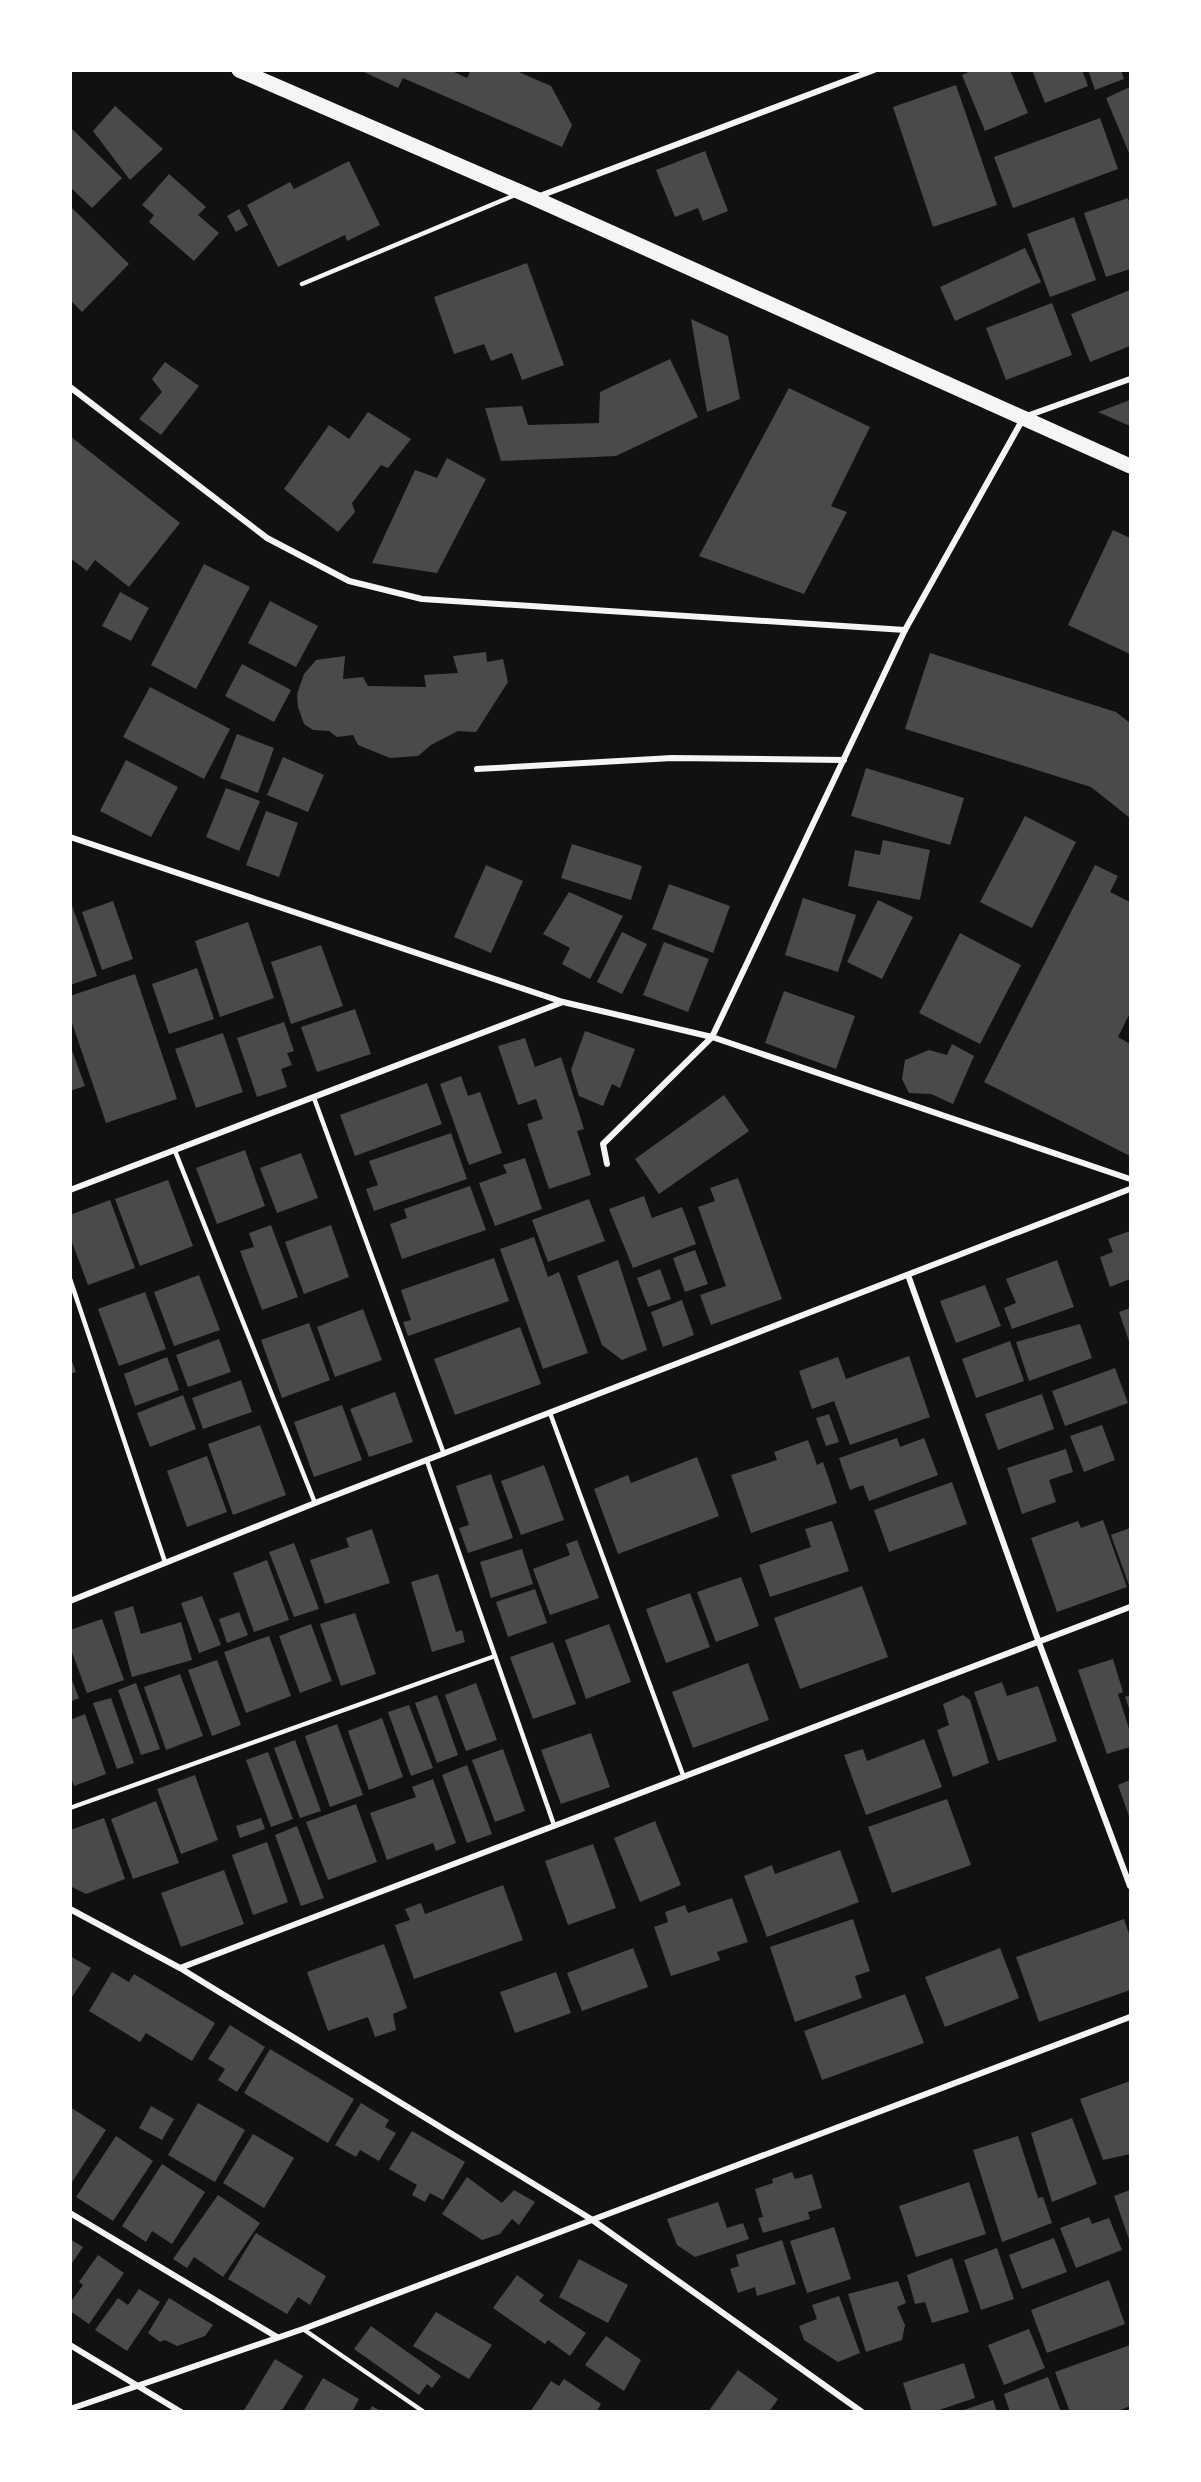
<svg xmlns="http://www.w3.org/2000/svg" width="1201" height="2482" font-family="'Source Serif 4',serif">
<rect width="100%" height="100%" fill="#111"/>
<g fill="#4a4a4a">
<polygon points="360,70 450,70 467,78 471,70 514,70 551,86 572,125 562,147 403,78 398,88"/>
<polygon points="974,70 1010,70 1028,113 985,131 962,75"/>
<polygon points="1032,70 1082,70 1088,86 1045,103"/>
<polygon points="1088,70 1121,70 1124,79 1095,90"/>
<polygon points="956,85 997,205 933,227 893,107"/>
<polygon points="1130,87 1130,152 1129,153 1106,98"/>
<polygon points="115,106 163,149 130,180 93,131"/>
<polygon points="1100,118 1118,169 1013,208 994,157"/>
<polygon points="70,127 122,178 92,208 70,187"/>
<polygon points="705,151 728,211 703,221 698,208 675,217 656,170"/>
<polygon points="349,161 380,225 347,241 345,235 278,267 247,205 290,182 294,189"/>
<polygon points="169,174 206,207 198,215 219,233 194,261 149,222 154,215 142,205"/>
<polygon points="1128,198 1130,206 1130,269 1106,277 1084,213"/>
<polygon points="70,206 129,264 82,312 70,300"/>
<polygon points="239,209 248,225 236,232 227,216"/>
<polygon points="1074,217 1096,280 1050,297 1027,234"/>
<polygon points="1025,248 1041,282 955,321 940,287"/>
<polygon points="527,263 564,365 522,380 512,353 491,361 484,344 454,354 434,297"/>
<polygon points="1130,290 1130,346 1090,362 1071,314"/>
<polygon points="1052,303 1072,355 1006,380 986,328"/>
<polygon points="691,319 728,336 740,399 707,412"/>
<polygon points="670,359 698,417 616,456 501,461 485,408 522,406 528,425 599,423 600,392"/>
<polygon points="165,362 199,386 161,435 139,419 162,392 152,379"/>
<polygon points="789,388 870,427 831,506 847,512 804,594 699,556"/>
<polygon points="1130,400 1130,426 1098,412"/>
<polygon points="368,412 411,439 388,468 381,465 352,503 355,512 338,532 284,489 329,425 349,439"/>
<polygon points="70,436 180,523 129,587 95,560 87,571 70,558"/>
<polygon points="447,458 486,479 437,573 372,563 415,470 437,478"/>
<polygon points="1113,530 1130,538 1130,654 1068,625"/>
<polygon points="204,564 250,587 196,689 151,665"/>
<polygon points="120,592 149,608 131,641 102,626"/>
<polygon points="270,601 318,626 296,667 248,643"/>
<polygon points="486,652 487,662 503,659 508,682 476,732 458,731 431,745 418,756 390,758 358,745 353,735 337,737 329,731 313,730 304,724 298,707 297,694 304,674 316,660 345,656 343,679 363,677 368,686 426,687 424,675 458,673 453,656"/>
<polygon points="930,653 1116,712 1130,723 1130,818 1091,787 905,729"/>
<polygon points="242,664 291,690 274,722 225,696"/>
<polygon points="150,687 230,729 204,779 123,737"/>
<polygon points="237,734 274,748 258,793 220,778"/>
<polygon points="283,757 324,775 308,812 267,795"/>
<polygon points="126,760 178,787 151,837 100,811"/>
<polygon points="866,768 964,798 950,845 851,816"/>
<polygon points="226,788 260,801 239,851 206,837"/>
<polygon points="266,811 298,823 279,877 246,865"/>
<polygon points="1025,816 1076,842 1032,928 980,902"/>
<polygon points="883,840 930,850 920,900 848,886 855,850 880,855"/>
<polygon points="572,844 642,866 631,900 561,878"/>
<polygon points="486,865 523,881 491,953 454,937"/>
<polygon points="1095,865 1118,876 1110,892 1130,902 1130,1013 1118,1037 1130,1044 1130,1156 984,1082"/>
<polygon points="669,884 730,906 713,953 652,929"/>
<polygon points="569,892 623,916 590,979 562,964 570,948 543,934"/>
<polygon points="803,898 856,915 838,972 785,955"/>
<polygon points="70,900 97,976 70,985"/>
<polygon points="878,900 913,917 882,979 847,962"/>
<polygon points="113,901 133,959 102,970 82,912"/>
<polygon points="248,922 274,998 220,1017 195,941"/>
<polygon points="622,932 647,944 622,994 597,982"/>
<polygon points="960,933 1021,965 980,1044 919,1013"/>
<polygon points="664,942 709,959 688,1012 643,995"/>
<polygon points="321,945 343,1006 291,1024 271,962"/>
<polygon points="197,968 214,1019 169,1034 152,984"/>
<polygon points="135,974 177,1099 106,1123 70,1017 70,996"/>
<polygon points="784,991 855,1016 836,1069 765,1043"/>
<polygon points="355,1009 371,1054 317,1072 301,1027"/>
<polygon points="284,1022 294,1051 287,1053 292,1065 281,1069 287,1087 257,1097 237,1038"/>
<polygon points="585,1031 635,1049 620,1088 612,1084 603,1106 579,1096 571,1070"/>
<polygon points="223,1033 243,1092 196,1108 175,1049"/>
<polygon points="525,1038 535,1067 561,1057 584,1129 577,1131 591,1175 549,1189 527,1124 543,1119 536,1099 518,1105 498,1046"/>
<polygon points="952,1044 974,1056 953,1104 931,1094 909,1093 902,1079 905,1060 929,1050 947,1055"/>
<polygon points="70,1045 85,1086 70,1091"/>
<polygon points="461,1076 468,1096 480,1092 502,1153 469,1165 440,1084"/>
<polygon points="427,1083 442,1124 355,1156 340,1115"/>
<polygon points="724,1095 749,1131 659,1194 635,1159"/>
<polygon points="451,1133 467,1179 374,1211 366,1189 378,1185 369,1161"/>
<polygon points="245,1150 265,1206 217,1224 196,1168"/>
<polygon points="301,1153 318,1198 277,1213 260,1168"/>
<polygon points="525,1158 542,1209 495,1226 479,1183 507,1173 503,1165"/>
<polygon points="738,1178 782,1299 711,1325 700,1295 726,1286 698,1207 715,1201 710,1188"/>
<polygon points="168,1180 193,1246 140,1266 115,1199"/>
<polygon points="470,1186 486,1230 402,1259 390,1224 407,1218 404,1209"/>
<polygon points="644,1196 652,1218 682,1207 696,1244 633,1268 609,1209"/>
<polygon points="589,1199 605,1241 548,1262 532,1220"/>
<polygon points="110,1200 135,1268 88,1285 70,1237 70,1215"/>
<polygon points="271,1225 298,1297 262,1310 240,1251 254,1247 249,1233"/>
<polygon points="331,1225 349,1277 304,1294 285,1242"/>
<polygon points="1130,1231 1130,1279 1110,1287 1100,1257 1113,1252 1108,1239"/>
<polygon points="534,1237 548,1277 559,1272 588,1353 543,1369 500,1249"/>
<polygon points="695,1250 708,1284 685,1292 673,1258"/>
<polygon points="494,1258 509,1301 408,1336 403,1322 411,1320 401,1290"/>
<polygon points="618,1260 647,1350 622,1360 602,1345 577,1276"/>
<polygon points="1057,1260 1074,1307 1012,1329 1004,1308 1016,1303 1006,1279"/>
<polygon points="660,1269 671,1299 648,1307 637,1278"/>
<polygon points="199,1275 220,1330 174,1346 154,1292"/>
<polygon points="985,1285 1001,1326 956,1343 940,1301"/>
<polygon points="145,1292 166,1349 119,1366 98,1309"/>
<polygon points="682,1300 694,1335 663,1347 651,1312"/>
<polygon points="1130,1308 1130,1344 1119,1312"/>
<polygon points="363,1309 382,1360 335,1377 317,1327"/>
<polygon points="309,1323 330,1380 282,1398 261,1340"/>
<polygon points="1080,1324 1092,1358 1029,1381 1016,1342"/>
<polygon points="520,1327 541,1384 455,1415 434,1359"/>
<polygon points="219,1339 231,1372 188,1387 176,1355"/>
<polygon points="1010,1341 1024,1381 976,1398 962,1359"/>
<polygon points="70,1356 76,1372 70,1374"/>
<polygon points="909,1356 930,1417 850,1445 834,1401 812,1409 799,1371 838,1357 846,1379"/>
<polygon points="167,1357 179,1390 135,1406 124,1374"/>
<polygon points="1115,1368 1128,1403 1065,1426 1052,1391"/>
<polygon points="241,1380 252,1412 203,1429 192,1398"/>
<polygon points="395,1392 413,1442 369,1457 350,1409"/>
<polygon points="1042,1394 1054,1429 998,1450 985,1414"/>
<polygon points="183,1395 196,1429 150,1447 137,1413"/>
<polygon points="342,1405 362,1460 314,1477 294,1422"/>
<polygon points="829,1414 839,1442 826,1446 816,1418"/>
<polygon points="260,1425 286,1495 233,1515 208,1444"/>
<polygon points="1102,1425 1115,1460 1084,1472 1070,1436"/>
<polygon points="897,1438 900,1447 924,1438 938,1475 869,1501 863,1485 850,1490 839,1458"/>
<polygon points="808,1440 817,1465 823,1462 837,1503 751,1533 731,1475 777,1460 774,1452"/>
<polygon points="1066,1449 1073,1472 1049,1480 1056,1502 1022,1514 1007,1468"/>
<polygon points="207,1456 227,1512 187,1527 167,1471"/>
<polygon points="697,1457 719,1516 618,1554 594,1489 628,1475 631,1483"/>
<polygon points="544,1465 564,1520 521,1535 501,1481"/>
<polygon points="491,1474 513,1538 468,1553 459,1528 469,1525 456,1486"/>
<polygon points="952,1482 967,1524 889,1552 874,1510"/>
<polygon points="1103,1520 1127,1587 1057,1612 1031,1538 1078,1521 1081,1528"/>
<polygon points="832,1521 849,1571 770,1597 759,1565 811,1547 805,1529"/>
<polygon points="1130,1528 1130,1588 1111,1535"/>
<polygon points="372,1529 390,1583 325,1604 310,1560 349,1547 346,1538"/>
<polygon points="577,1540 599,1598 550,1615 533,1569 570,1555 566,1544"/>
<polygon points="294,1543 319,1609 294,1617 269,1552"/>
<polygon points="522,1549 533,1584 491,1598 480,1562"/>
<polygon points="267,1560 289,1620 254,1632 233,1573"/>
<polygon points="438,1574 456,1632 462,1630 465,1642 432,1652 411,1582"/>
<polygon points="741,1577 759,1626 716,1642 697,1592"/>
<polygon points="862,1586 888,1657 800,1689 774,1618"/>
<polygon points="535,1589 547,1623 508,1637 496,1602"/>
<polygon points="690,1593 710,1647 666,1663 646,1609"/>
<polygon points="202,1596 221,1645 199,1653 181,1603"/>
<polygon points="133,1606 141,1634 181,1622 192,1660 132,1677 114,1612"/>
<polygon points="239,1612 248,1635 227,1643 219,1619"/>
<polygon points="355,1613 376,1674 341,1686 320,1624"/>
<polygon points="102,1619 124,1680 87,1693 70,1647 70,1630"/>
<polygon points="311,1624 332,1681 300,1693 279,1636"/>
<polygon points="609,1624 631,1682 586,1699 565,1640"/>
<polygon points="269,1636 291,1696 246,1713 224,1652"/>
<polygon points="553,1642 576,1704 533,1719 510,1657"/>
<polygon points="1113,1659 1123,1692 1118,1694 1130,1732 1130,1747 1107,1754 1078,1670"/>
<polygon points="217,1660 241,1725 212,1736 188,1670"/>
<polygon points="748,1663 769,1720 693,1748 672,1692"/>
<polygon points="180,1674 203,1736 166,1750 144,1687"/>
<polygon points="70,1675 79,1698 70,1702"/>
<polygon points="1002,1682 1007,1696 1038,1686 1057,1741 998,1761 974,1692"/>
<polygon points="136,1683 160,1749 141,1755 118,1690"/>
<polygon points="476,1683 497,1740 466,1751 445,1695"/>
<polygon points="437,1695 458,1755 437,1763 415,1703"/>
<polygon points="963,1695 970,1700 989,1763 953,1777 937,1730 949,1725 943,1704"/>
<polygon points="1130,1695 1130,1711 1125,1697"/>
<polygon points="111,1698 134,1763 117,1769 93,1703"/>
<polygon points="409,1705 433,1768 411,1776 388,1712"/>
<polygon points="85,1714 106,1774 74,1786 70,1775 70,1720"/>
<polygon points="382,1718 403,1777 369,1790 348,1731"/>
<polygon points="337,1724 363,1795 330,1807 305,1736"/>
<polygon points="591,1733 610,1787 561,1804 541,1750"/>
<polygon points="924,1739 942,1787 866,1815 844,1755 863,1749 867,1761"/>
<polygon points="295,1740 321,1811 300,1818 274,1748"/>
<polygon points="503,1749 525,1811 495,1822 472,1760"/>
<polygon points="268,1752 293,1819 271,1827 246,1760"/>
<polygon points="467,1765 492,1834 467,1843 442,1775"/>
<polygon points="195,1775 218,1840 181,1854 157,1789"/>
<polygon points="433,1779 456,1843 436,1851 433,1843 387,1860 370,1813 416,1797 412,1787"/>
<polygon points="1130,1780 1130,1819 1118,1785"/>
<polygon points="947,1799 971,1865 892,1893 868,1827"/>
<polygon points="156,1801 179,1863 133,1879 111,1819"/>
<polygon points="356,1804 377,1862 328,1880 306,1822"/>
<polygon points="104,1818 125,1879 86,1894 70,1886 70,1830"/>
<polygon points="261,1818 265,1829 240,1838 236,1826"/>
<polygon points="655,1821 681,1885 640,1902 614,1838"/>
<polygon points="297,1826 324,1898 301,1906 275,1835"/>
<polygon points="267,1842 288,1902 253,1915 232,1855"/>
<polygon points="593,1844 616,1908 568,1925 545,1861"/>
<polygon points="840,1850 859,1902 767,1937 744,1876 772,1865 775,1874"/>
<polygon points="224,1870 244,1924 181,1947 161,1893"/>
<polygon points="503,1885 523,1940 414,1979 395,1925 410,1920 405,1909 421,1903 425,1914"/>
<polygon points="732,1898 748,1942 717,1952 720,1960 671,1976 654,1927 668,1922 665,1912 685,1905 688,1913"/>
<polygon points="853,1919 870,1971 855,1976 862,1998 795,2022 770,1947"/>
<polygon points="1124,1919 1130,1937 1130,1990 1039,2022 1016,1957"/>
<polygon points="384,1944 407,2008 393,2014 396,2030 375,2037 368,2017 328,2031 307,1972"/>
<polygon points="633,1948 648,1987 582,2011 567,1973"/>
<polygon points="1000,1948 1019,1998 945,2027 925,1977"/>
<polygon points="70,1956 91,1968 70,2000"/>
<polygon points="112,1972 129,1982 134,1974 215,2023 192,2061 146,2033 140,2042 89,2011"/>
<polygon points="556,1972 571,2013 515,2033 500,1992"/>
<polygon points="905,1994 924,2043 822,2080 804,2031"/>
<polygon points="230,2025 265,2047 237,2092 218,2080 225,2069 208,2059"/>
<polygon points="270,2049 354,2099 328,2143 244,2093"/>
<polygon points="1130,2081 1130,2154 1103,2160 1080,2099"/>
<polygon points="198,2103 245,2130 215,2182 168,2155"/>
<polygon points="361,2103 389,2120 385,2127 396,2133 379,2161 360,2150 356,2157 335,2145"/>
<polygon points="151,2106 174,2119 162,2140 139,2128"/>
<polygon points="70,2107 106,2130 70,2185"/>
<polygon points="1072,2118 1097,2184 1052,2202 1031,2133"/>
<polygon points="412,2131 465,2162 443,2200 430,2193 425,2202 412,2195 417,2185 389,2169"/>
<polygon points="253,2134 294,2158 264,2208 223,2183"/>
<polygon points="116,2136 153,2161 113,2221 76,2197"/>
<polygon points="1018,2136 1038,2198 1043,2197 1052,2223 1002,2242 973,2150"/>
<polygon points="162,2164 205,2192 172,2244 152,2231 146,2242 122,2226"/>
<polygon points="792,2172 795,2179 812,2174 822,2208 808,2212 810,2219 763,2233 758,2218 763,2217 755,2189 773,2183 772,2179"/>
<polygon points="467,2177 502,2203 514,2190 535,2202 519,2225 512,2219 500,2234 482,2240 442,2214"/>
<polygon points="969,2182 986,2234 916,2257 899,2206"/>
<polygon points="1130,2190 1130,2242 1114,2196"/>
<polygon points="218,2195 260,2223 223,2277 194,2257 187,2268 173,2259"/>
<polygon points="718,2202 727,2228 743,2223 749,2239 695,2257 677,2245 667,2219"/>
<polygon points="1089,2217 1092,2224 1109,2218 1122,2250 1076,2268 1060,2228"/>
<polygon points="834,2227 851,2279 807,2293 790,2241"/>
<polygon points="256,2233 326,2276 310,2305 298,2297 287,2314 228,2279"/>
<polygon points="1054,2238 1067,2272 1022,2289 1009,2255"/>
<polygon points="70,2239 83,2247 70,2266"/>
<polygon points="782,2240 796,2284 757,2296 755,2287 738,2293 730,2269 739,2266 736,2255"/>
<polygon points="997,2248 1014,2299 981,2310 964,2260"/>
<polygon points="98,2255 124,2273 89,2324 70,2311 70,2303 83,2285 79,2282"/>
<polygon points="952,2258 969,2312 932,2323 925,2302 915,2304 907,2275"/>
<polygon points="579,2259 628,2285 608,2323 559,2297"/>
<polygon points="517,2275 544,2295 539,2301 586,2333 570,2356 548,2340 545,2344 493,2308"/>
<polygon points="1109,2280 1125,2324 1047,2353 1031,2310"/>
<polygon points="898,2281 906,2303 897,2307 905,2325 902,2340 866,2352 848,2294"/>
<polygon points="139,2289 160,2302 127,2351 95,2330 118,2298 128,2305"/>
<polygon points="839,2296 860,2353 838,2362 804,2340 799,2326 817,2319 812,2305"/>
<polygon points="169,2298 213,2325 205,2336 177,2346 165,2340 160,2342 148,2333"/>
<polygon points="436,2312 492,2345 469,2379 413,2346"/>
<polygon points="371,2326 441,2376 432,2388 427,2384 419,2395 354,2349"/>
<polygon points="1029,2329 1045,2368 1004,2385 988,2345"/>
<polygon points="606,2336 641,2360 624,2391 585,2365"/>
<polygon points="1130,2345 1130,2406 1116,2412 1070,2412 1055,2372"/>
<polygon points="275,2359 303,2376 281,2412 243,2412"/>
<polygon points="964,2363 975,2398 933,2412 912,2412 903,2383"/>
<polygon points="738,2370 778,2399 769,2412 708,2412"/>
<polygon points="1048,2377 1061,2412 1010,2412 1004,2394"/>
<polygon points="323,2378 359,2399 352,2412 303,2412"/>
<polygon points="564,2379 601,2404 596,2412 530,2412 551,2381 559,2386"/>
<polygon points="993,2400 997,2412 961,2412 961,2411"/>
<polygon points="372,2406 382,2412 369,2412"/>
</g>
<g fill="none" stroke-linecap="round" stroke-linejoin="round">
<g stroke="#f5f5f5" stroke-width="4.5">
<polyline points="302,284 515,195"/>
<polyline points="314,1098 444,1454"/>
<polyline points="175,1151 315,1503"/>
<polyline points="70,1279 165,1562"/>
<polyline points="550,1413 683,1775"/>
<polyline points="427,1461 554,1825"/>
<polyline points="70,1808 495,1656"/>
<polyline points="303,2329 424,2412"/>
</g>
<g stroke="#f5f5f5" stroke-width="6">
<polyline points="537,197 874,70"/>
<polyline points="70,387 267,538 349,581 422,599 905,630"/>
<polyline points="477,769 672,758 844,760"/>
<polyline points="70,837 563,1002 712,1037 1130,1179"/>
<polyline points="607,1164 603,1144 712,1037 905,630 1024,417 1130,379"/>
<polyline points="70,1190 563,1002"/>
<polyline points="908,1275 1038,1640 1130,1886"/>
<polyline points="70,1601 315,1503 1130,1189"/>
<polyline points="70,1909 180,1968 591,2219 862,2412"/>
<polyline points="180,1968 1130,1607"/>
<polyline points="70,2213 277,2337"/>
<polyline points="70,2345 181,2412"/>
<polyline points="70,2409 303,2329 1130,2017"/>
</g>
<polyline stroke="#f5f5f5" stroke-width="15" points="239,70 534,198 1130,466"/>
</g>
<rect width="1201" height="2482" fill="none" stroke="#ffffff" stroke-width="144"/>
</svg>
